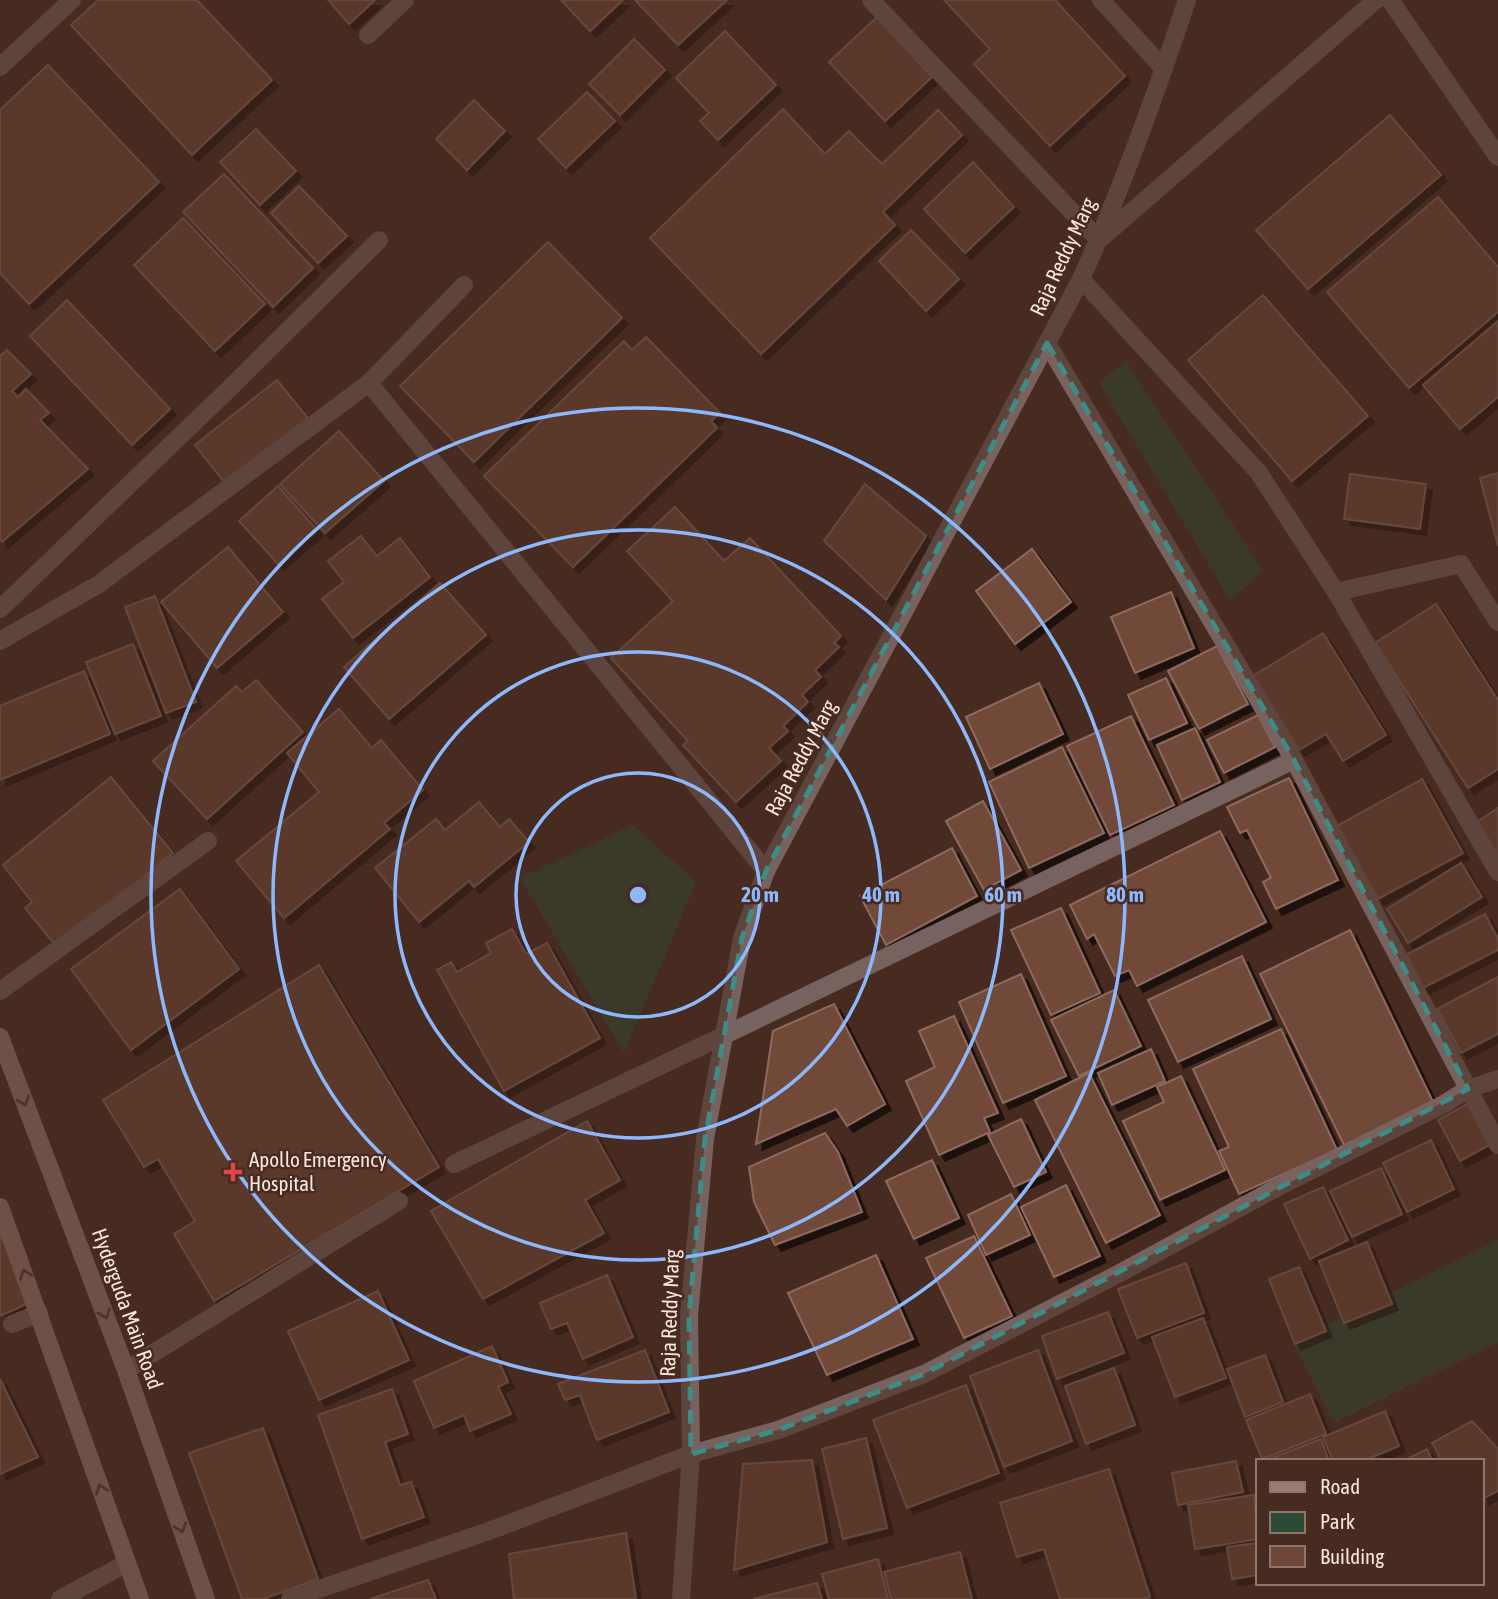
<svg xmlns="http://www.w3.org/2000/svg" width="1498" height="1599" font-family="'Asap Condensed',sans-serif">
  <defs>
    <filter id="shadow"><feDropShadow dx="6" dy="6" stdDeviation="0" flood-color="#0009"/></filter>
  </defs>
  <rect width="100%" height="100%" fill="#482b20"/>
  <g fill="#2c4b37">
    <path d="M1126,361L1263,571L1230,600L1099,383Z"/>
    <path d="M633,825L696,882L624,1053L520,878Z"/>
    <path d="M1498,1240V1342L1334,1423L1293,1341Z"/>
  </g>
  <g fill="#704839" stroke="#8c6a5e" stroke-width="2" filter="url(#shadow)">
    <path d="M98,0H197L272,80L192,155L71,25Z"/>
    <path d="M328,0H375L349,24Z"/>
    <path d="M561,0H623L590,31Z"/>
    <path d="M635,0H727L678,45Z"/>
    <path d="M944,0H1055L1125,76L1050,146L974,64L990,49Z"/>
    <path d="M877,17L932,77L885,121L829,62Z"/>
    <path d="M725,31L776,85L718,140L700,121L709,113L676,78Z"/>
    <path d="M634,39L665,70L620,115L589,84Z"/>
    <path d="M48,65L159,182L29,304L0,273V110Z"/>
    <path d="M587,92L615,121L566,168L538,139Z"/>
    <path d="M474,100L505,131L467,170L436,139Z"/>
    <path d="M783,109L825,154L849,131L882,164L938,110L962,135L883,212L895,225L761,354L650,238Z"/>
    <path d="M1390,115L1441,175L1308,289L1256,230Z"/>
    <path d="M256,129L296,171L260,205L220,162Z"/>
    <path d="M973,162L1014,207L965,253L924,209Z"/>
    <path d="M224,174L313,268L273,307L183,212Z"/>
    <path d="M299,186L347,236L318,263L271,213Z"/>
    <path d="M1438,197L1498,267V312L1409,388L1327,292Z"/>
    <path d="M183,218L265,304L215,351L134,265Z"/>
    <path d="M911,230L959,279L926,311L879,261Z"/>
    <path d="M548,242L622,318L474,462L400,386Z"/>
    <path d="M1263,295L1368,416L1292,481L1188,360Z"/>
    <path d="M67,300L170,409L132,445L30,336Z"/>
    <path d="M1498,321V397L1460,429L1423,385Z"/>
    <path d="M646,337L720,413L711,421L717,428L573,567L484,476L624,341L632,350Z"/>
    <path d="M7,350L31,374L12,391L18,397L26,389L49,413L40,420L88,469L2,542L0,538V356Z"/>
    <path d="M277,380L308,418L225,483L195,445Z"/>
    <path d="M339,431L384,481L325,533L280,484Z"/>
    <path d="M1498,473V546L1480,478Z"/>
    <path d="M1350,474L1426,484L1420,529L1344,519Z"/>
    <path d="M865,484L926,536L886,600L824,541Z"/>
    <path d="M278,486L317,530L278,564L239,521Z"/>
    <path d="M675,507L724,561L750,538L841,636L834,643L839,647L815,670L821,677L802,695L808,702L783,726L788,731L769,748L781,761L736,802L683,745L688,741L611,658L673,601L627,551Z"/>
    <path d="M361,536L377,556L400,538L430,577L353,638L322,599L344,582L328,561Z"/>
    <path d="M228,547L283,612L217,668L161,602Z"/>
    <path d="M1032,549L1071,602L1015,644L976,591Z"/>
    <path d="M440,583L486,635L389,719L344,667Z"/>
    <path d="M1171,592L1194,648L1135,673L1111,617Z"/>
    <path d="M155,596L196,702L166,713L125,607Z"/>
    <path d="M1436,604L1498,700V769L1468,788L1375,643Z"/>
    <path d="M1323,633L1386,735L1343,761L1326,734L1299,750L1253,676Z"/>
    <path d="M133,644L161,716L115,734L86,662Z"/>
    <path d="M1217,646L1248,704L1199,729L1168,671Z"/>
    <path d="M84,671L110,734L0,780V706Z"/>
    <path d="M1166,678L1187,723L1149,740L1128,695Z"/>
    <path d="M256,680L303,732L207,819L153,761L236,686L242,692Z"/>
    <path d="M1039,683L1063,734L990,769L966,717Z"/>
    <path d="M339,709L372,748L381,740L423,790L384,823L390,829L284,918L236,861L319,792L287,753Z"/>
    <path d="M1258,715L1275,747L1224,773L1207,740Z"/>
    <path d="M1131,716L1174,805L1110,835L1067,746Z"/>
    <path d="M1195,728L1220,782L1182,800L1157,745Z"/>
    <path d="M1062,747L1104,833L1029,868L989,782Z"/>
    <path d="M111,777L173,853L57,947L25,908L32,902L3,865Z"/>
    <path d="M1289,778L1338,880L1276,909L1263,882L1271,878L1247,830L1240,833L1227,807Z"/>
    <path d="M1422,779L1463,853L1378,899L1337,826Z"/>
    <path d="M983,801L1021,870L984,890L946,821Z"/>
    <path d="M479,802L500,827L509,819L529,842L474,887L469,881L419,922L375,868L436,819L445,830Z"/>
    <path d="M1498,808V855L1477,822Z"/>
    <path d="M1220,831L1266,922L1137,986L1129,970L1115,976L1094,934L1087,939L1070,905Z"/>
    <path d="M952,848L977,896L886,945L860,896Z"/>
    <path d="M1461,863L1482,897L1408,943L1387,909Z"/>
    <path d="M180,889L239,969L131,1050L71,969Z"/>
    <path d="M1061,908L1100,993L1051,1015L1011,930Z"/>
    <path d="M1485,914L1498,939V950L1421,989L1404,956Z"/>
    <path d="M512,929L526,954L547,943L600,1038L504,1091L437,970L451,962L457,972L491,953L486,943Z"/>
    <path d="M1350,930L1434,1104L1345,1147L1260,974Z"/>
    <path d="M1242,956L1271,1019L1178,1062L1148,1000Z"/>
    <path d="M319,965L439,1167L214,1301L174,1234L195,1221L158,1159L144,1167L103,1100Z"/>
    <path d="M1021,974L1066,1076L1003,1103L959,1002Z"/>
    <path d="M1498,977V1034L1461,1053L1437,1009Z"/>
    <path d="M1114,990L1141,1046L1079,1076L1051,1020Z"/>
    <path d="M834,1004L885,1104L847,1126L836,1109L756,1144L773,1031Z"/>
    <path d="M954,1016L998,1113L984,1118L990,1132L939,1155L906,1081L935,1067L919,1031Z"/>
    <path d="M1281,1029L1337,1150L1239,1194L1219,1151L1229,1147L1193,1069Z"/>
    <path d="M1151,1049L1165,1081L1112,1105L1098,1073Z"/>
    <path d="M1089,1073L1160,1215L1106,1243L1035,1100Z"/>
    <path d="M1181,1076L1225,1170L1160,1200L1123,1121L1164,1102L1157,1087Z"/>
    <path d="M1467,1104L1491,1144L1460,1161L1438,1120Z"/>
    <path d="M1021,1119L1046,1172L1014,1187L988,1135Z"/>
    <path d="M587,1121L620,1180L585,1200L604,1233L483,1299L431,1211Z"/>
    <path d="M825,1133L838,1152L862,1212L775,1245L754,1202L749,1167Z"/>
    <path d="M1431,1140L1454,1189L1407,1212L1383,1163Z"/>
    <path d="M932,1160L959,1218L914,1239L886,1181Z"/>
    <path d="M1381,1168L1402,1214L1352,1237L1330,1191Z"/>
    <path d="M1066,1185L1100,1256L1054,1277L1021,1207Z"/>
    <path d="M1323,1187L1348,1240L1310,1259L1284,1204Z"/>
    <path d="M1011,1194L1030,1235L986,1255L968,1215Z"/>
    <path d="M0,1234L31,1302L0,1316Z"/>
    <path d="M974,1236L1012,1316L964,1338L926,1258Z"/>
    <path d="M1367,1242L1392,1304L1344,1323L1319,1261Z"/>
    <path d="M876,1255L913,1339L827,1375L788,1293Z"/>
    <path d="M1186,1263L1204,1313L1137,1338L1118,1289Z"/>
    <path d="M1299,1267L1326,1331L1295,1344L1269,1279Z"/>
    <path d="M607,1275L633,1337L583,1359L567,1323L551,1329L540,1303Z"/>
    <path d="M378,1291L409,1360L319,1400L288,1331Z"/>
    <path d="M1108,1312L1124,1353L1057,1379L1042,1336Z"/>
    <path d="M1203,1318L1226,1378L1175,1397L1152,1337Z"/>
    <path d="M492,1346L508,1382L498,1387L511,1414L470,1431L464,1415L434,1428L414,1381Z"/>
    <path d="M645,1350L669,1412L597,1440L580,1395L565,1400L558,1384Z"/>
    <path d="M1038,1350L1072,1441L1004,1467L970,1376Z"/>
    <path d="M1265,1355L1283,1402L1245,1417L1227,1369Z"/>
    <path d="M1114,1368L1135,1425L1086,1444L1065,1386Z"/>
    <path d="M0,1379L38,1457L0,1474Z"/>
    <path d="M966,1385L999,1473L907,1508L873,1420Z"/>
    <path d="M392,1389L408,1434L385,1442L400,1485L411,1482L424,1517L362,1539L318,1415Z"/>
    <path d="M1310,1394L1326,1434L1262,1459L1246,1420Z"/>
    <path d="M1385,1411L1399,1446L1363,1461H1333L1323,1437Z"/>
    <path d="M1472,1421L1498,1449V1491L1482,1499V1461H1442L1432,1443Z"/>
    <path d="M263,1428L318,1579L263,1599H242L189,1453Z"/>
    <path d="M866,1438L887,1528L843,1539L822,1449Z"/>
    <path d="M1321,1439L1329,1461H1267V1460Z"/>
    <path d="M1427,1449L1432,1461H1403Z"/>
    <path d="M812,1460L827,1542L734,1570L743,1464Z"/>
    <path d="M1236,1461L1243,1492L1178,1505L1172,1473Z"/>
    <path d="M1109,1469L1150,1597L1142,1599H1060L1044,1549L1017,1557L1000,1503Z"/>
    <path d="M1254,1495L1258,1539L1195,1549L1188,1505Z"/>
    <path d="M626,1533L636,1599H514L509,1554Z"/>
    <path d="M1258,1543V1575L1232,1579L1227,1547Z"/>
    <path d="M960,1552L972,1599H891L884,1572Z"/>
    <path d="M878,1559L888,1599H829L822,1574Z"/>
    <path d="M428,1580L436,1599H370Z"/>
    <path d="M817,1583L822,1599H753Z"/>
  </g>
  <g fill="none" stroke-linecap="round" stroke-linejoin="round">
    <g stroke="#77625f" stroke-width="18">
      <path d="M1101,0L1164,69"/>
      <path d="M1390,0L1498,157"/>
      <path d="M454,1164L725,1035"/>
      <path d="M126,1370L399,1201"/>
    </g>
    <g stroke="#77625f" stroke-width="18">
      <path d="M871,0L1099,240L1376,0"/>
      <path d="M368,35L405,0"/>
      <path d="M0,67L72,0"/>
      <path d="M1081,279L1259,473L1336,592L1498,872"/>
      <path d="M1047,343L1294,760"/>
      <path d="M369,383L766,871"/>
      <path d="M1336,592L1461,564L1498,622"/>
      <path d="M0,609L230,388L379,240"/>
      <path d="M0,641L99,584L369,383L464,285"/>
      <path d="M0,991L208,841"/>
      <path d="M725,1035L1294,760L1498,1145"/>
      <path d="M12,1324L39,1313"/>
      <path d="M60,1599L127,1563"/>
    </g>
    <g stroke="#77625f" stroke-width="18">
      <path d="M290,1599L492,1530L691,1454L778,1430L924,1374L1118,1274L1280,1186L1444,1104L1468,1089L1498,1079"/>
      <path d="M681,1599L691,1454L689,1316L705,1139L742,938L766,871L1081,279C1122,189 1156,94 1187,0"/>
    </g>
    <g stroke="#9c7c77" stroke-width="18">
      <path d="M0,1037L126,1370L206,1599"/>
      <path d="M0,1207L140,1599"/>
    </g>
  </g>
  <defs><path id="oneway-chevron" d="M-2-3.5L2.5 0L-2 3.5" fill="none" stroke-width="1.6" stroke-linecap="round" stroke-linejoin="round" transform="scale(1.75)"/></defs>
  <g stroke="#593b31">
    <use href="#oneway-chevron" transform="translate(24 1101) rotate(69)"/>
    <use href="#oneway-chevron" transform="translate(25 1274) rotate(-110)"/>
    <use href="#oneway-chevron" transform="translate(105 1314) rotate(69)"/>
    <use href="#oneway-chevron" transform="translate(101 1489) rotate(-109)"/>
    <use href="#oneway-chevron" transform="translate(181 1528) rotate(71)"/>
  </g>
  <path d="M0 0H1498V1599H0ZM1047,343L1294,760L1468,1089L924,1374L778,1430L691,1454L689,1316L705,1139L742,938L766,871Z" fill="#482b20" fill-opacity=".55" fill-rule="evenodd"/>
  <path fill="none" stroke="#3e8c84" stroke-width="5" stroke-dasharray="14 9" stroke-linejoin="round" d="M1047,343L1294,760L1468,1089L924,1374L778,1430L691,1454L689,1316L705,1139L742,938L766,871Z"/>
  <g fill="none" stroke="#8db9fc" stroke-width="3.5">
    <circle cx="638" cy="895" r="122"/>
    <circle cx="638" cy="895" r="243"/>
    <circle cx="638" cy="895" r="365"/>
    <circle cx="638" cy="895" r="487"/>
  </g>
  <path fill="#e0444e" stroke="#482b20" stroke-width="2.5" d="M229.5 1161.5h7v7h7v7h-7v7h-7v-7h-7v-7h7z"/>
  <g text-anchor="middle" stroke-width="5" stroke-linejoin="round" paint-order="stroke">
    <g font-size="21" fill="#f9e5de" stroke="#482b20">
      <text transform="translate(1063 257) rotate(-65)" y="7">Raja Reddy Marg</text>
      <text transform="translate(801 758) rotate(-62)" y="7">Raja Reddy Marg</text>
      <text transform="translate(127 1309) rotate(70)" y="7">Hyderguda Main Road</text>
      <text transform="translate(670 1313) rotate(-88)" y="7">Raja Reddy Marg</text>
    </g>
    <g font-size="21" fill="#f9e5de" stroke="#482b20" text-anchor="start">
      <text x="249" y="1167">Apollo Emergency<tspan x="249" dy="24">Hospital</tspan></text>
    </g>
  </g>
  <circle cx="638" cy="895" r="10" fill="#8db9fc" stroke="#482b20" stroke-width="3.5"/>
  <g font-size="21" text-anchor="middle" font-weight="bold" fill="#8db9fc" stroke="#482b20" stroke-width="5" stroke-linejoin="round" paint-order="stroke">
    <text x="760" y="902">20 m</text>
    <text x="881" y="902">40 m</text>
    <text x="1003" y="902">60 m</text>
    <text x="1125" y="902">80 m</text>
  </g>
  <rect x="1256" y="1459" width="228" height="126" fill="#482b20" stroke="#8f756c" stroke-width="2"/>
  <rect x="1270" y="1482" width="35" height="10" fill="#9c7c77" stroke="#8f756c" stroke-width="2"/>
  <text x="1320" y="1494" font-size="21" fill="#f9e5de">Road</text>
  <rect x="1270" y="1512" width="35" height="21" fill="#2c4b37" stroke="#8f756c" stroke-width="2"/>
  <text x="1320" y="1529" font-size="21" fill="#f9e5de">Park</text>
  <rect x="1270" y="1546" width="35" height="21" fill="#704839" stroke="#8f756c" stroke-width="2"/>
  <text x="1320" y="1564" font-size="21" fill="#f9e5de">Building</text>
</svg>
